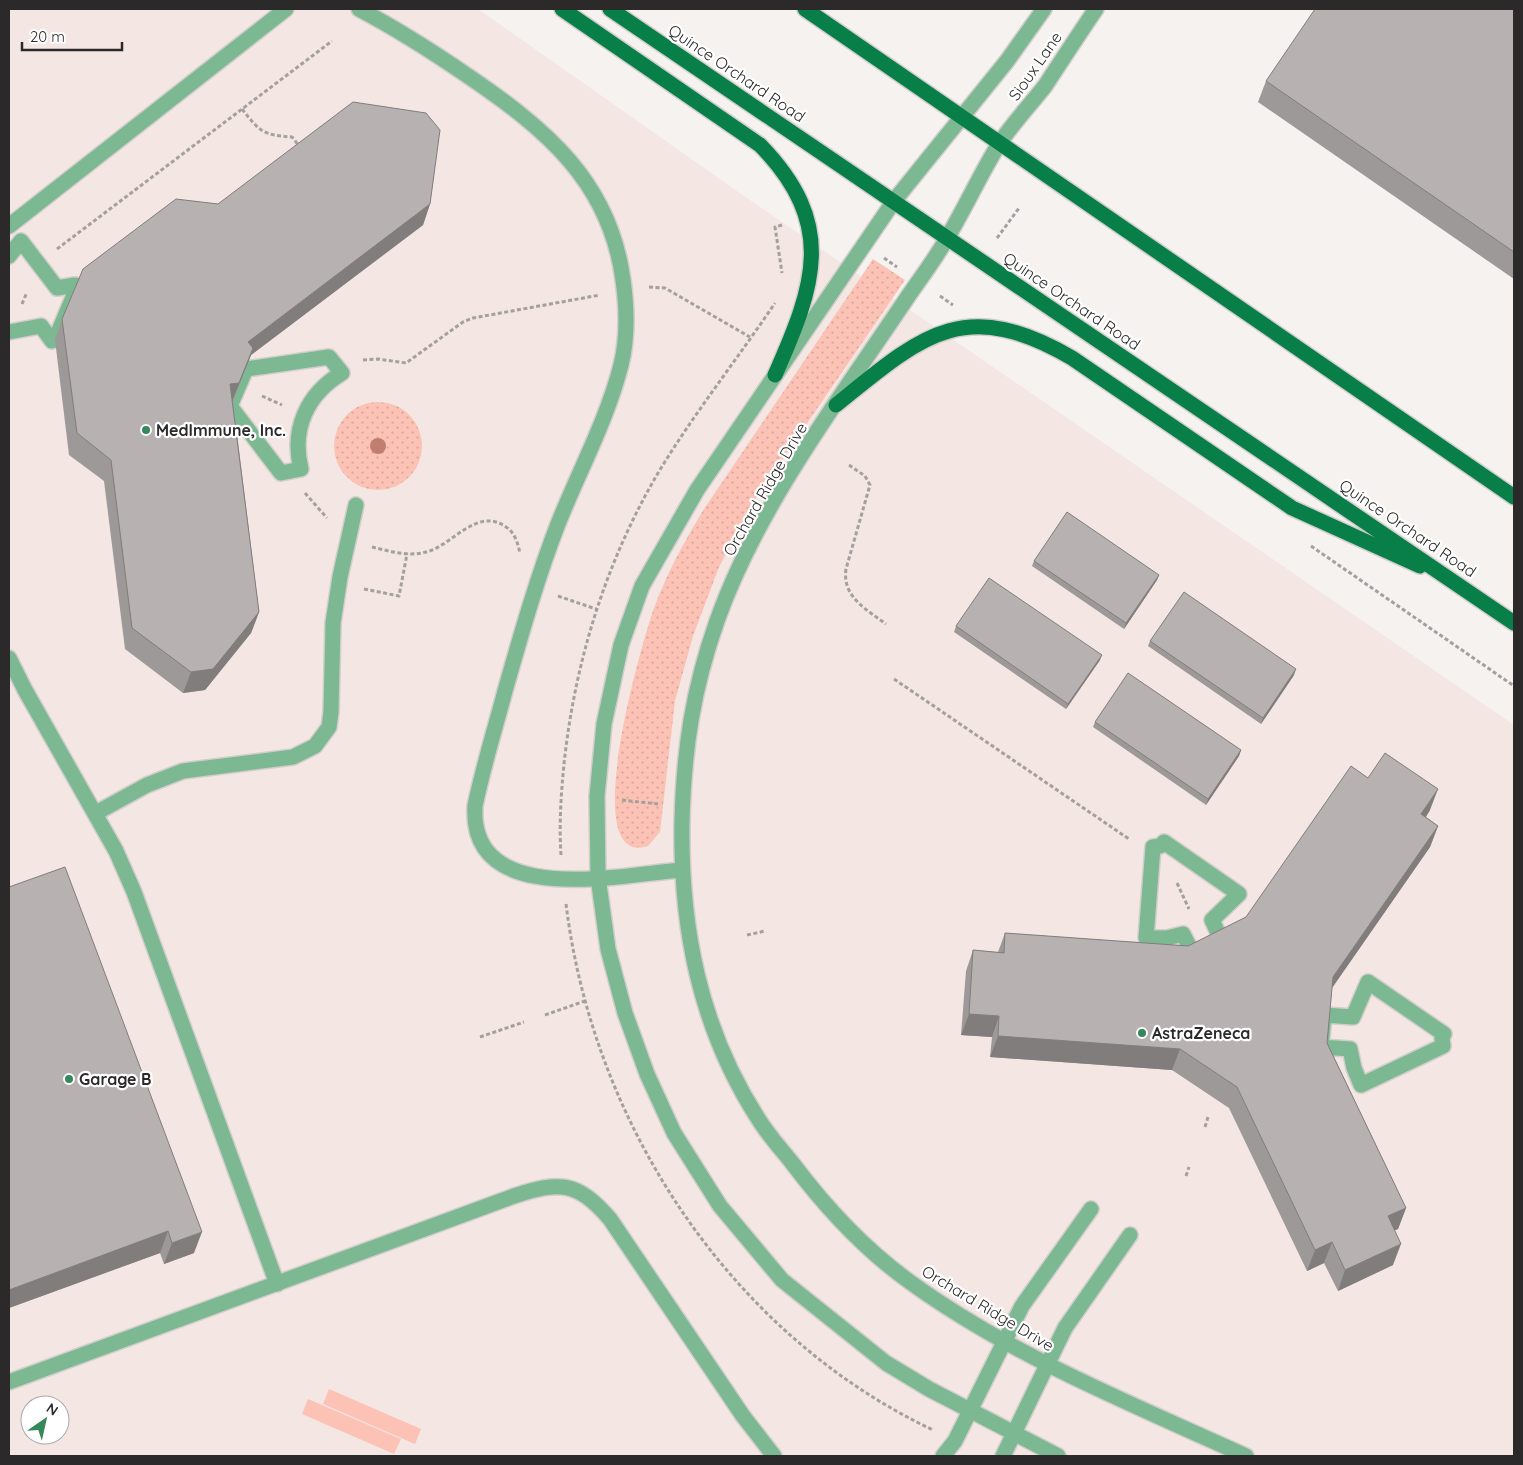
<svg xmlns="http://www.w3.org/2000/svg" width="1523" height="1465" font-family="Quicksand,sans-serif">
  <defs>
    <pattern id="grass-dots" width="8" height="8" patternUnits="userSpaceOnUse" patternTransform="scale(1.25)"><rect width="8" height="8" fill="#fbc2b5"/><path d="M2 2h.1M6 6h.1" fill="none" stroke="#d7a79c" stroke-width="1.8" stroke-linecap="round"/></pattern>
  </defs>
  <rect width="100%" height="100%" fill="#f6f2f0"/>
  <path fill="#f4e6e3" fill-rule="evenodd" d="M9,9H478L744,196L1514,725V1456H9ZM30,1405H60V1435H30Z"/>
  <g fill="url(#grass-dots)">
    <path d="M873,259L905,280L756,498L719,567L693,636L675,701L660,832L648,846C575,869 644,636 654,608C667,573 685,540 704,509Z"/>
    <circle cx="378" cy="446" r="44"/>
  </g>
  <g fill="#fbc2b5">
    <path d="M329,1389L421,1429L415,1444L323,1404Z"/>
    <path d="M308,1399L401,1439L394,1454L302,1414Z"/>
  </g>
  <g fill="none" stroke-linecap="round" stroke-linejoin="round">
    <defs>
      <g id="minor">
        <path d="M359,9C397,29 433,52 468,76C546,129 610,182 623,280C627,308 628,337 621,365C607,420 579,471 558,524C537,578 521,635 505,691C495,729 483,767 475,806C469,909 620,875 681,870"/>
        <path d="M1044,9L1007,61L894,201L697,490L642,586L621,645L604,724L597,796L598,877L608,949L625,1013L647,1074L674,1133L720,1206L782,1280L886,1363L929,1389L1058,1456"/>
        <path d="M1096,9C1079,34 1062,60 1045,86C1030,105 1013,123 999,144C981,173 967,204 950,233C938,255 923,275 909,295C841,397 758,505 717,621C693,689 684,748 682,820C680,928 700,1029 759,1120C769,1136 782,1150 793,1164C827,1209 864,1249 910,1282C1012,1356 1132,1404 1246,1456"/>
        <path d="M9,226L286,9"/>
        <path d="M9,256L21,241L57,288L75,285L77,288L55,340L52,341L41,326L9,332"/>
        <path d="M329,357L342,373C307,394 291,429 301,469L281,473L230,406L246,369Z"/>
        <path d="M9,658L25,690L116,851L134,892L277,1284"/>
        <path d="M96,813L147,785L183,771L293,757L315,746L329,727L331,712L333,623L340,577L356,505"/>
        <path d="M1164,842L1239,894L1212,920L1224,946L1196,960L1183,934L1167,938H1146L1153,847L1160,846Z"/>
        <path d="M1368,982L1444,1034L1442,1038L1443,1046L1361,1085L1354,1068L1350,1049L1321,1047L1324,1015L1353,1017Z"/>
        <path d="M9,1382L514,1196C560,1181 577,1181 610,1219L743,1416L774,1456"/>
        <path d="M943,1456L955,1441L1022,1306L1091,1209"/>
        <path d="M1003,1456L1065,1328L1130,1235"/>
      </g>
      <g id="major">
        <path d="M562,9L760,145C837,224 815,285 775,375"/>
        <path d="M610,9L1514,623"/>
        <path d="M805,9L1514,497"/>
        <path d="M836,405C921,336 964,295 1072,358L1292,508L1420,566"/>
      </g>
    </defs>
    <use href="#minor" stroke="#d1cecc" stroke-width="18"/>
    <use href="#major" stroke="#d1cecc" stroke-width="18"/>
    <g stroke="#a3a09f" stroke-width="3" stroke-dasharray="4 2.5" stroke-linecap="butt">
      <path d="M242,109C260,132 263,135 292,137L300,147"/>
      <path d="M782,225L775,227L782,273"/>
      <path d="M997,238L1019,208"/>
      <path d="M57,249L332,41"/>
      <path d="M884,258L897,267"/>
      <path d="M649,287L665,288L750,337"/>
      <path d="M940,296L953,305"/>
      <path d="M22,304L27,292"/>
      <path d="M363,360L378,359L406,363L463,322L473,318L600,295"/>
      <path d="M262,396L282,405"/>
      <path d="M849,465L865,476L870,485L846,569C842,597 866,609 886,624"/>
      <path d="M305,493L327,518"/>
      <path d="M1311,546L1514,686"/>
      <path d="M372,547C389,551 408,557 426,552C452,546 477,506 506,527C515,533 518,543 520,554"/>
      <path d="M364,589L399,596L407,554"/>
      <path d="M558,596L596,609"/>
      <path d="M894,679L1129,839"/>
      <path d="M622,800L658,804"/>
      <path d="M561,855C559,825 561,794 564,764C575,660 607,558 661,468C696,411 738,358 775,303"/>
      <path d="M1177,883L1189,909"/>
      <path d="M566,904C593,1124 730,1334 933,1430"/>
      <path d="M747,935L765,931"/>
      <path d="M545,1015L585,1001"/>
      <path d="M480,1037L524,1022"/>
      <path d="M1205,1127L1208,1117"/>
      <path d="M1186,1176L1189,1167"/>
    </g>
    <use href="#minor" stroke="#7cb892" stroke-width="15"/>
    <use href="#major" stroke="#087e49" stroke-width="15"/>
  </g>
  <circle fill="#c07e6f" cx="378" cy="446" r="8"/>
  <g fill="#9d9998">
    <path d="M1514,9V279L1258,102L1266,81Z"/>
    <path d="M218,204H430L423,225L251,355L233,401L259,612L251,633L205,690L183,693L125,649L104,481L69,455L55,340L62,319Z"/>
    <path d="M1034,561L1159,575L1157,580L1124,629L1032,566Z"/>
    <path d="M956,626L1100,660L1066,709L954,632Z"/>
    <path d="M1150,641L1294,675L1261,724L1148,646Z"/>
    <path d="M1095,722L1241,750L1239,756L1206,805L1093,727Z"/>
    <path d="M1368,778L1430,810L1426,817L1438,826L1430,847L1332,988L1327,1043L1406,1208L1398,1229L1394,1230L1393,1265L1338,1291L1324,1263L1307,1271L1229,1108L1172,1070L990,1057L992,1037L961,1035L966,971L973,950L998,952L1005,933L1188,946L1246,917Z"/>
    <path d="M9,887L194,1253L164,1264L160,1253L9,1308Z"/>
  </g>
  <g fill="#807d7c">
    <path d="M430,204L423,225L251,355L231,404L230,384L248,342Z"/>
    <path d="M1159,575L1157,580L1124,629L1126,623Z"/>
    <path d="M259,612L251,633L205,690L183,693L191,672Z"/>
    <path d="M1102,655L1100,660L1066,709L1068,704Z"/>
    <path d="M1296,669L1294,675L1261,724L1263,718Z"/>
    <path d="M1241,750L1239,756L1206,805L1208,799Z"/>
    <path d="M1438,789L1430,810L1414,835L1421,814Z"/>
    <path d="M1438,826L1430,847L1325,998L1333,977Z"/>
    <path d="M969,1014L999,1016L992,1037L961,1035Z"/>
    <path d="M998,1036L1180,1049L1172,1070L990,1057Z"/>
    <path d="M1406,1208L1398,1229L1380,1237L1388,1216Z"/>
    <path d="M168,1231L160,1253L9,1308V1290Z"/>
    <path d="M202,1232L194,1253L164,1264L172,1243Z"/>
    <path d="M1332,1242L1324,1263L1307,1271L1315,1250Z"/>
    <path d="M1401,1244L1393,1265L1338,1291L1345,1270Z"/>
  </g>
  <g fill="#b7b2b1" stroke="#807d7c">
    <path d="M1315,9H1514V252L1266,81Z"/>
    <path d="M353,102L426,113L440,130L430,204L248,342L253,348L239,383L230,384L259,612L213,669L191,672L132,628L111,460L77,433L62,319L83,269L176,199L218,204Z"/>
    <path d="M1067,512L1159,575L1126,623L1034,561Z"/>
    <path d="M989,578L1102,655L1068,704L956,626Z"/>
    <path d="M1184,592L1296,669L1263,718L1150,641Z"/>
    <path d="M1128,673L1241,750L1208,799L1095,722Z"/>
    <path d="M1385,753L1438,789L1421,814L1438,826L1333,977L1327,1043L1406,1208L1388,1216L1401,1244L1345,1270L1332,1242L1315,1250L1237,1087L1180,1049L998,1036L999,1016L969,1014L973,950L1004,953L1005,933L1188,946L1246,917L1351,766L1368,778Z"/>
    <path d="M65,867L202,1232L172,1243L168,1231L9,1290V887Z"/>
  </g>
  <g fill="#358859" stroke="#fff" stroke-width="2">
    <circle cx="146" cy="430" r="5"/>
    <circle cx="1142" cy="1033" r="5"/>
    <circle cx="69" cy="1079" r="5"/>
  </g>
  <g text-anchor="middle" stroke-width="4.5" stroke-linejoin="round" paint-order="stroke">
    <g font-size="16" fill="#2b2929" stroke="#fff">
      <text transform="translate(1035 66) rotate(-55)" y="6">Sioux Lane</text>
      <text transform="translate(737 73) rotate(34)" y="6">Quince Orchard Road</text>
      <text transform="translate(1072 301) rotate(34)" y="6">Quince Orchard Road</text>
      <text transform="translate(765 489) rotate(-60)" y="6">Orchard Ridge Drive</text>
      <text transform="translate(1408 528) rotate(34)" y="6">Quince Orchard Road</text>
      <text transform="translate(988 1308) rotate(31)" y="6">Orchard Ridge Drive</text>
    </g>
    <g font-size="16" font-weight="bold" fill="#2b2929" stroke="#fff" text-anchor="start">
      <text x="156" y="436">MedImmune, Inc.</text>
      <text x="1152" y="1039">AstraZeneca</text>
      <text x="79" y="1085">Garage B</text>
    </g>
  </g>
  <rect width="1523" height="1465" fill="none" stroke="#2b2929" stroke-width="20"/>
  <g transform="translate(45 1420) rotate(34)"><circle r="24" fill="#ffffff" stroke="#aaa9a9"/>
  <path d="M0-4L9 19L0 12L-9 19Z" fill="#358859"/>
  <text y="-8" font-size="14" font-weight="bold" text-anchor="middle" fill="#2b2929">N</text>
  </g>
  <path d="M22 42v8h100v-8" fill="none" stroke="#2b2929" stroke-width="2.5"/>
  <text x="30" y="42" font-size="15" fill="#2b2929" stroke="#ffffff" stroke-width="4" paint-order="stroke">20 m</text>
</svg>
